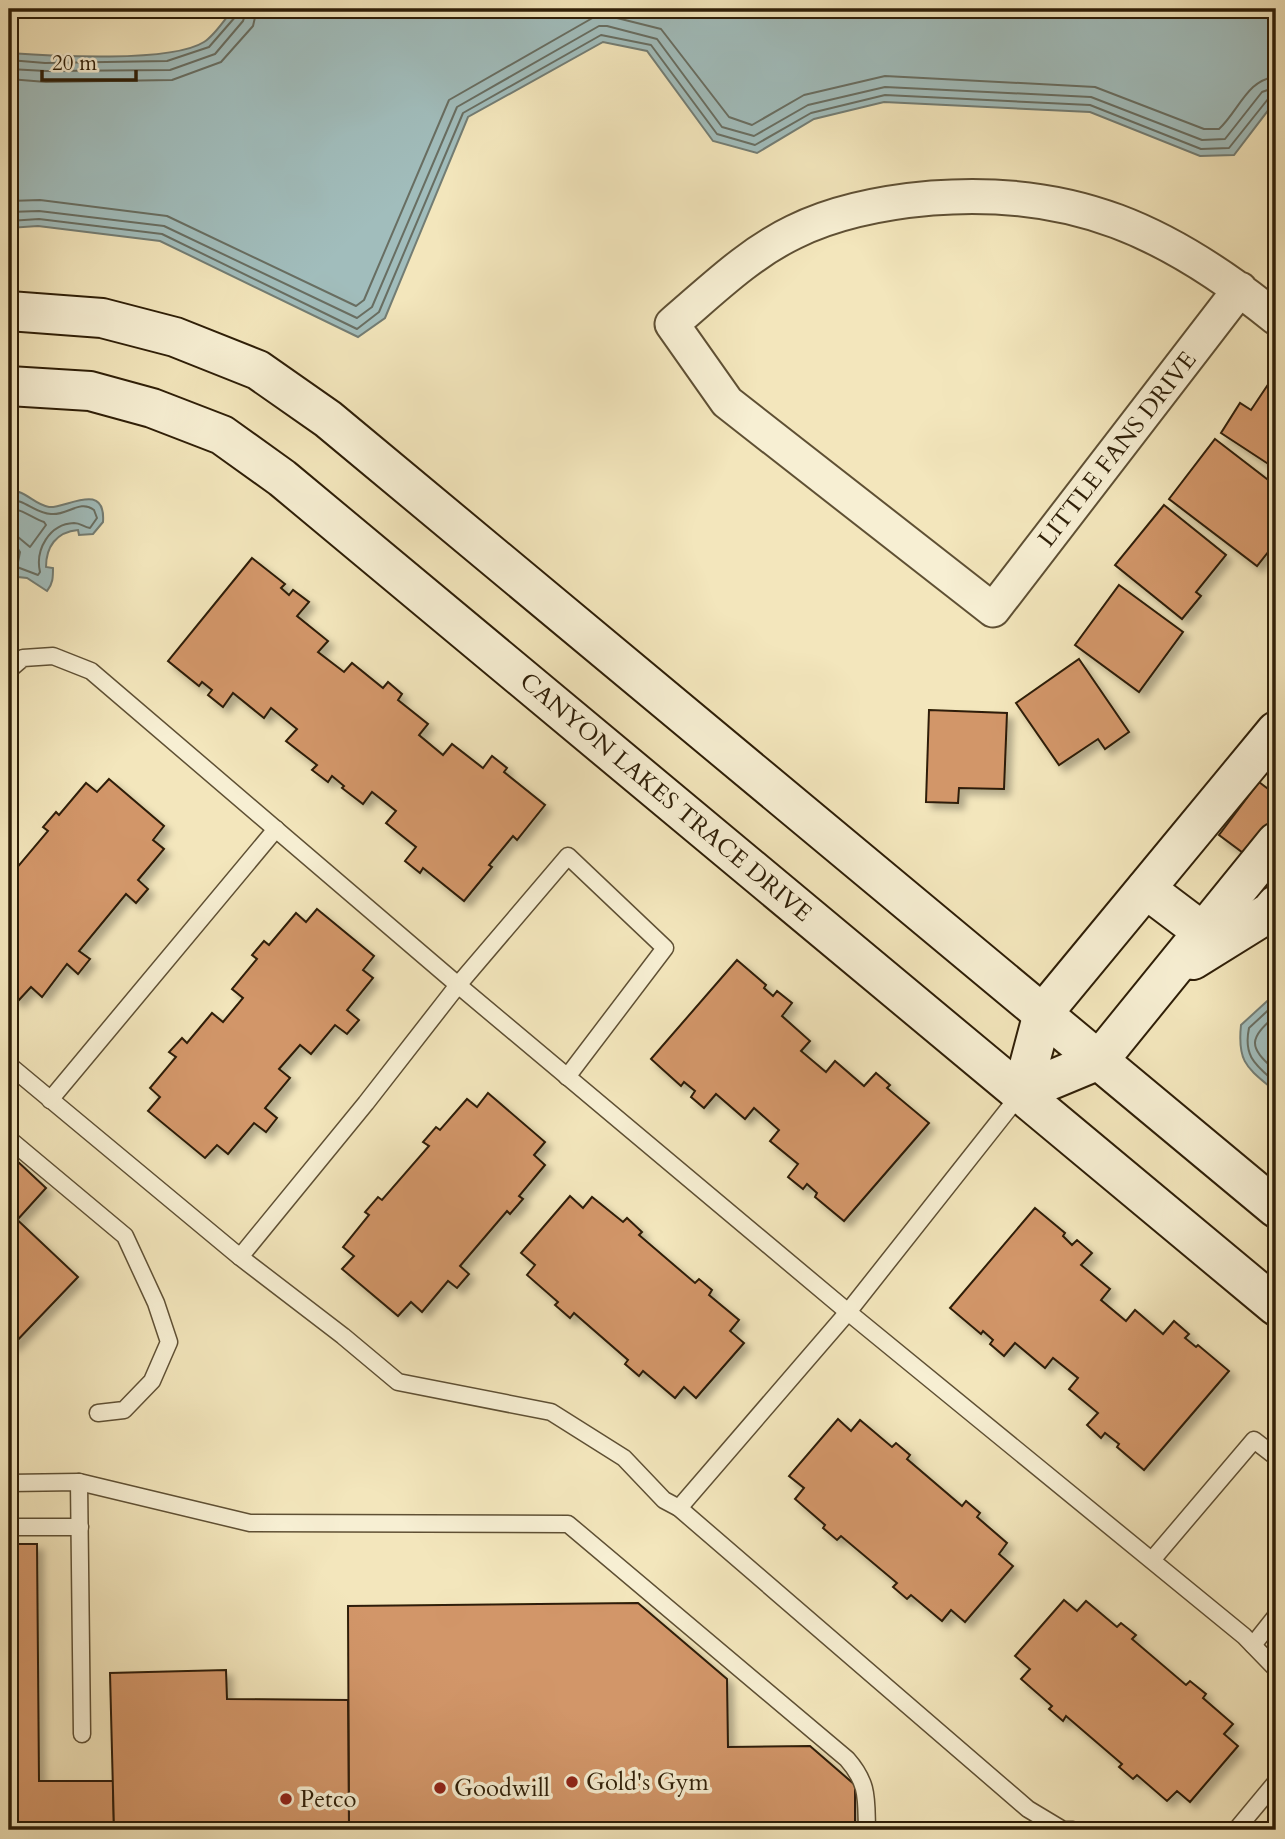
<svg xmlns="http://www.w3.org/2000/svg" width="1285" height="1839" font-family="Cardo,serif">
  <defs>
    <filter id="shadow"><feDropShadow dx="6" dy="6" stdDeviation="3.5" flood-color="#0004"/></filter>
  </defs>
  <rect width="100%" height="100%" fill="#f3e6bc"/>
  <filter id="stains"><feTurbulence type="fractalNoise" baseFrequency=".00286" numOctaves="4"/><feColorMatrix values="0 0 0 0 .2 0 0 0 0 .09 0 0 0 0 .02 0 0 0 .5 -.17"/></filter>
  <radialGradient id="worn" r=".72"><stop offset=".6" stop-color="#630" stop-opacity="0"/><stop offset="1" stop-color="#630" stop-opacity=".3"/></radialGradient>
  <g fill="#a1bdbc" stroke="#737d74" stroke-width="2">
    <path d="M233,9H1276V100L1234,155L1200,156L1090,112L884,102L814,119L757,153L713,141L647,51L603,42L468,117L385,318L358,337L160,241L38,226L9,228V53C51,56 171,63 204,42C215,35 225,19 233,9Z"/>
    <path d="M19,492C30,496 37,505 49,507C65,509 106,480 103,522L93,534L79,535L78,530C56,532 46,547 46,567L53,568C53,577 53,584 47,591L27,578L9,576V561L14,555L9,545V494Z"/>
    <path d="M1276,993V1092C1248,1068 1237,1064 1241,1025Z"/>
  </g>
  <g fill="none" stroke-linecap="round" stroke-linejoin="round">
    <g stroke="#686e62" stroke-width="2">
      <path d="M9,60L45,63L167,61L209,47L236,16L238,9"/>
      <path d="M9,69L46,71L170,70L215,54L243,21L247,9"/>
      <path d="M9,79L46,82L172,80L221,62L253,26L257,9"/>
      <path d="M9,201L40,200L167,216L356,306L364,300L449,100L596,16H609L661,29L729,117L752,125L804,95L885,76L1095,87L1204,129H1219C1238,112 1248,78 1276,77"/>
      <path d="M9,212L39,211L164,226L357,318L372,307L457,107L599,26H607L657,39L722,127L754,136L808,105L885,87L1091,97L1202,140L1225,139L1262,92L1276,87"/>
      <path d="M9,221L39,219L162,234L357,329L379,312L463,113L601,35L651,45L717,134L755,145L811,113L885,95L1090,105L1201,149L1229,148L1268,99L1276,96"/>
      <path d="M9,500C25,499 34,513 51,514C67,516 80,499 94,510L97,518L90,528C83,527 81,523 74,523C49,524 35,550 40,572L38,575L17,567L20,552L16,546L9,544"/>
      <path d="M9,509C21,508 32,518 44,522L46,525L30,547L18,537L9,536"/>
      <path d="M1276,1003L1249,1028C1243,1057 1256,1065 1276,1083"/>
      <path d="M1276,1015C1249,1039 1247,1046 1276,1071"/>
    </g>
  </g>
  <g fill="#d29669" stroke="#2e1e07" stroke-width="2" filter="url(#shadow)">
    <path d="M1271,380L1276,383V469L1221,433L1240,403L1251,410Z"/>
    <path d="M1215,439L1276,486V542L1257,566L1169,499Z"/>
    <path d="M1164,505L1226,555L1196,592L1201,596L1182,619L1115,565Z"/>
    <path d="M252,558L285,584L281,588L289,595L293,590L309,602L297,616L328,641L318,652L344,672L352,663L383,688L388,682L402,694L398,700L428,724L419,735L443,755L452,744L483,768L492,756L507,768L504,772L545,805L517,840L513,836L489,865L492,867L464,901L423,868L420,873L405,861L416,847L386,823L396,811L372,792L363,804L342,788L344,786L332,776L328,782L312,770L317,765L286,741L297,729L271,708L264,718L233,693L223,707L208,695L212,690L202,682L199,686L168,661Z"/>
    <path d="M1119,585L1183,632L1139,692L1075,645Z"/>
    <path d="M1079,659L1129,732L1105,749L1098,739L1059,765L1016,703Z"/>
    <path d="M929,710L1007,713L1004,789L959,788L958,803L926,802Z"/>
    <path d="M109,779L164,826L153,840L164,849L138,880L148,889L136,903L126,894L79,951L90,959L78,974L67,964L42,997L31,987L18,1001L9,993V877L48,831L43,827L56,812L59,815L86,783L97,792Z"/>
    <path d="M1259,782L1276,795V824L1250,858L1219,835Z"/>
    <path d="M317,909L374,956L363,970L373,978L347,1010L359,1020L347,1034L335,1025L311,1054L300,1045L279,1069L290,1078L265,1108L277,1118L266,1132L254,1123L228,1154L217,1145L205,1158L148,1111L160,1097L150,1088L176,1057L169,1052L182,1038L187,1043L212,1013L223,1022L243,998L232,989L257,959L252,955L264,941L269,945L296,913L306,922Z"/>
    <path d="M737,960L766,985L764,988L773,996L777,991L792,1003L782,1016L810,1041L801,1051L826,1072L835,1061L864,1086L876,1073L890,1085L887,1088L929,1123L844,1221L815,1197L817,1193L807,1184L803,1189L788,1177L798,1164L770,1141L779,1130L754,1108L745,1119L716,1094L704,1108L691,1097L695,1091L684,1082L681,1086L651,1059Z"/>
    <path d="M488,1093L545,1142L534,1155L545,1165L519,1196L523,1199L510,1214L507,1211L460,1266L469,1274L457,1288L448,1281L422,1312L411,1302L398,1316L342,1269L354,1256L343,1247L369,1215L365,1212L378,1197L382,1200L429,1146L423,1142L436,1127L440,1130L467,1099L477,1107Z"/>
    <path d="M15,1159L46,1188L17,1220L9,1212V1166Z"/>
    <path d="M570,1196L583,1208L592,1197L623,1222L627,1218L642,1232L639,1235L695,1283L699,1279L712,1290L709,1295L739,1320L730,1331L744,1343L696,1398L684,1387L675,1398L643,1371L639,1376L625,1364L628,1360L574,1313L570,1318L555,1305L558,1302L527,1275L535,1265L521,1253Z"/>
    <path d="M1035,1208L1065,1233L1063,1236L1072,1245L1077,1240L1092,1253L1081,1265L1110,1289L1101,1300L1126,1321L1135,1310L1163,1334L1174,1321L1189,1334L1185,1338L1196,1347L1198,1345L1229,1371L1144,1470L1117,1447L1119,1444L1105,1433L1101,1438L1087,1425L1098,1413L1069,1389L1078,1378L1053,1358L1045,1368L1015,1343L1004,1356L990,1344L993,1340L983,1331L981,1334L950,1308Z"/>
    <path d="M9,1212L78,1277L12,1346L9,1343Z"/>
    <path d="M838,1419L851,1431L860,1420L892,1447L896,1443L910,1455L907,1459L962,1506L966,1501L980,1513L977,1517L1007,1543L999,1554L1013,1566L965,1622L951,1610L942,1621L911,1595L907,1599L893,1587L897,1583L841,1536L837,1540L823,1528L825,1525L795,1499L804,1488L789,1476Z"/>
    <path d="M9,1544H37L39,1781H113L114,1830H9Z"/>
    <path d="M1064,1600L1077,1611L1086,1601L1117,1627L1121,1623L1136,1635L1132,1639L1186,1685L1190,1681L1206,1694L1203,1698L1233,1724L1224,1734L1238,1746L1190,1802L1177,1791L1167,1801L1137,1775L1133,1779L1119,1767L1122,1764L1066,1716L1063,1721L1049,1709L1052,1706L1021,1679L1030,1669L1015,1656Z"/>
    <path d="M638,1603L727,1679L728,1747L810,1746L855,1785V1830H349L348,1606Z"/>
    <path d="M226,1670L227,1699L348,1700L349,1830H114L110,1673Z"/>
  </g>
  <g fill="none" stroke-linecap="round" stroke-linejoin="round">
    <defs>
      <g id="lane">
        <path d="M9,670L23,658L53,656L91,671L458,985L848,1312L1244,1636L1276,1669"/>
        <path d="M9,1065L240,1257L343,1336L398,1382L551,1412L624,1458L664,1500L679,1508L1028,1809L1063,1830H1073"/>
        <path d="M50,1100L276,829"/>
        <path d="M9,1139L125,1236L156,1303L169,1342L152,1381L124,1410L98,1413"/>
        <path d="M240,1257L366,1103L458,985L568,856L665,948L567,1077"/>
        <path d="M79,1482L82,1734"/>
        <path d="M9,1483L79,1482L250,1523L568,1524L847,1759C869,1784 866,1799 867,1830"/>
        <path d="M679,1508L848,1312L1022,1092"/>
        <path d="M9,1527H80"/>
        <path d="M1152,1560L1254,1440L1276,1457"/>
        <path d="M1253,1645L1276,1616"/>
        <path d="M1236,1830L1276,1782"/>
      </g>
      <path id="street" d="M1240,289L993,610L727,402L672,324C711,291 748,254 794,232C836,211 886,202 932,198C1073,187 1169,231 1276,318"/>
      <g id="secondary">
        <path d="M9,311L102,318L175,337L258,370L328,419L1276,1208"/>
        <path d="M9,386L90,391L152,408L222,435L282,478L1276,1306"/>
        <path d="M1146,889L1203,932"/>
        <path d="M1193,960L1270,912L1276,905"/>
        <path d="M1022,1092L1043,1013L1276,731"/>
        <path d="M1022,1092L1099,1060L1276,842"/>
      </g>
    </defs>
    <use href="#lane" stroke="#5f5034" stroke-width="19"/>
    <use href="#street" stroke="#5f5034" stroke-width="37"/>
    <use href="#secondary" stroke="#2e1e07" stroke-width="42"/>
    <use href="#lane" stroke="#f7efd3" stroke-width="16"/>
    <use href="#street" stroke="#f7efd3" stroke-width="33"/>
    <use href="#secondary" stroke="#f7efd3" stroke-width="38"/>
  </g>
  <g fill="#8f2418" stroke="#f7efd3" stroke-width="2.5">
    <circle cx="572" cy="1782" r="7"/>
    <circle cx="440" cy="1788" r="7"/>
    <circle cx="286" cy="1799" r="7"/>
  </g>
  <g text-anchor="middle" stroke-width="7" stroke-linejoin="round" paint-order="stroke">
    <g font-size="24" fill="#2e1e07" stroke="#f7efd3">
      <text transform="translate(1117 449) rotate(-52)" y="8">LITTLE FANS DRIVE</text>
      <text transform="translate(666 797) rotate(40)" y="8">CANYON LAKES TRACE DRIVE</text>
    </g>
    <g font-size="24" fill="#2e1e07" stroke="#f7efd3" text-anchor="start">
      <text x="586" y="1790">Gold's Gym</text>
      <text x="454" y="1796">Goodwill</text>
      <text x="300" y="1807">Petco</text>
    </g>
  </g>
  <rect width="1285" height="1839" fill="none" stroke="#f3e6bc" stroke-width="35"/>
  <rect x="10" y="10" width="1264" height="1818" fill="none" stroke="#2e1e07" stroke-width="3.5"/>
  <rect x="18" y="18" width="1250" height="1804" fill="none" stroke="#2e1e07" stroke-width="2"/>
  <path d="M42 70v10h94v-10" fill="none" stroke="#2e1e07" stroke-width="3.5"/>
  <text x="52" y="70" font-size="21" fill="#2e1e07" stroke="#f7efd3" stroke-width="5" paint-order="stroke">20 m</text>
  <rect width="100%" height="100%" filter="url(#stains)"/>
  <rect width="100%" height="100%" fill="url(#worn)"/>
</svg>
